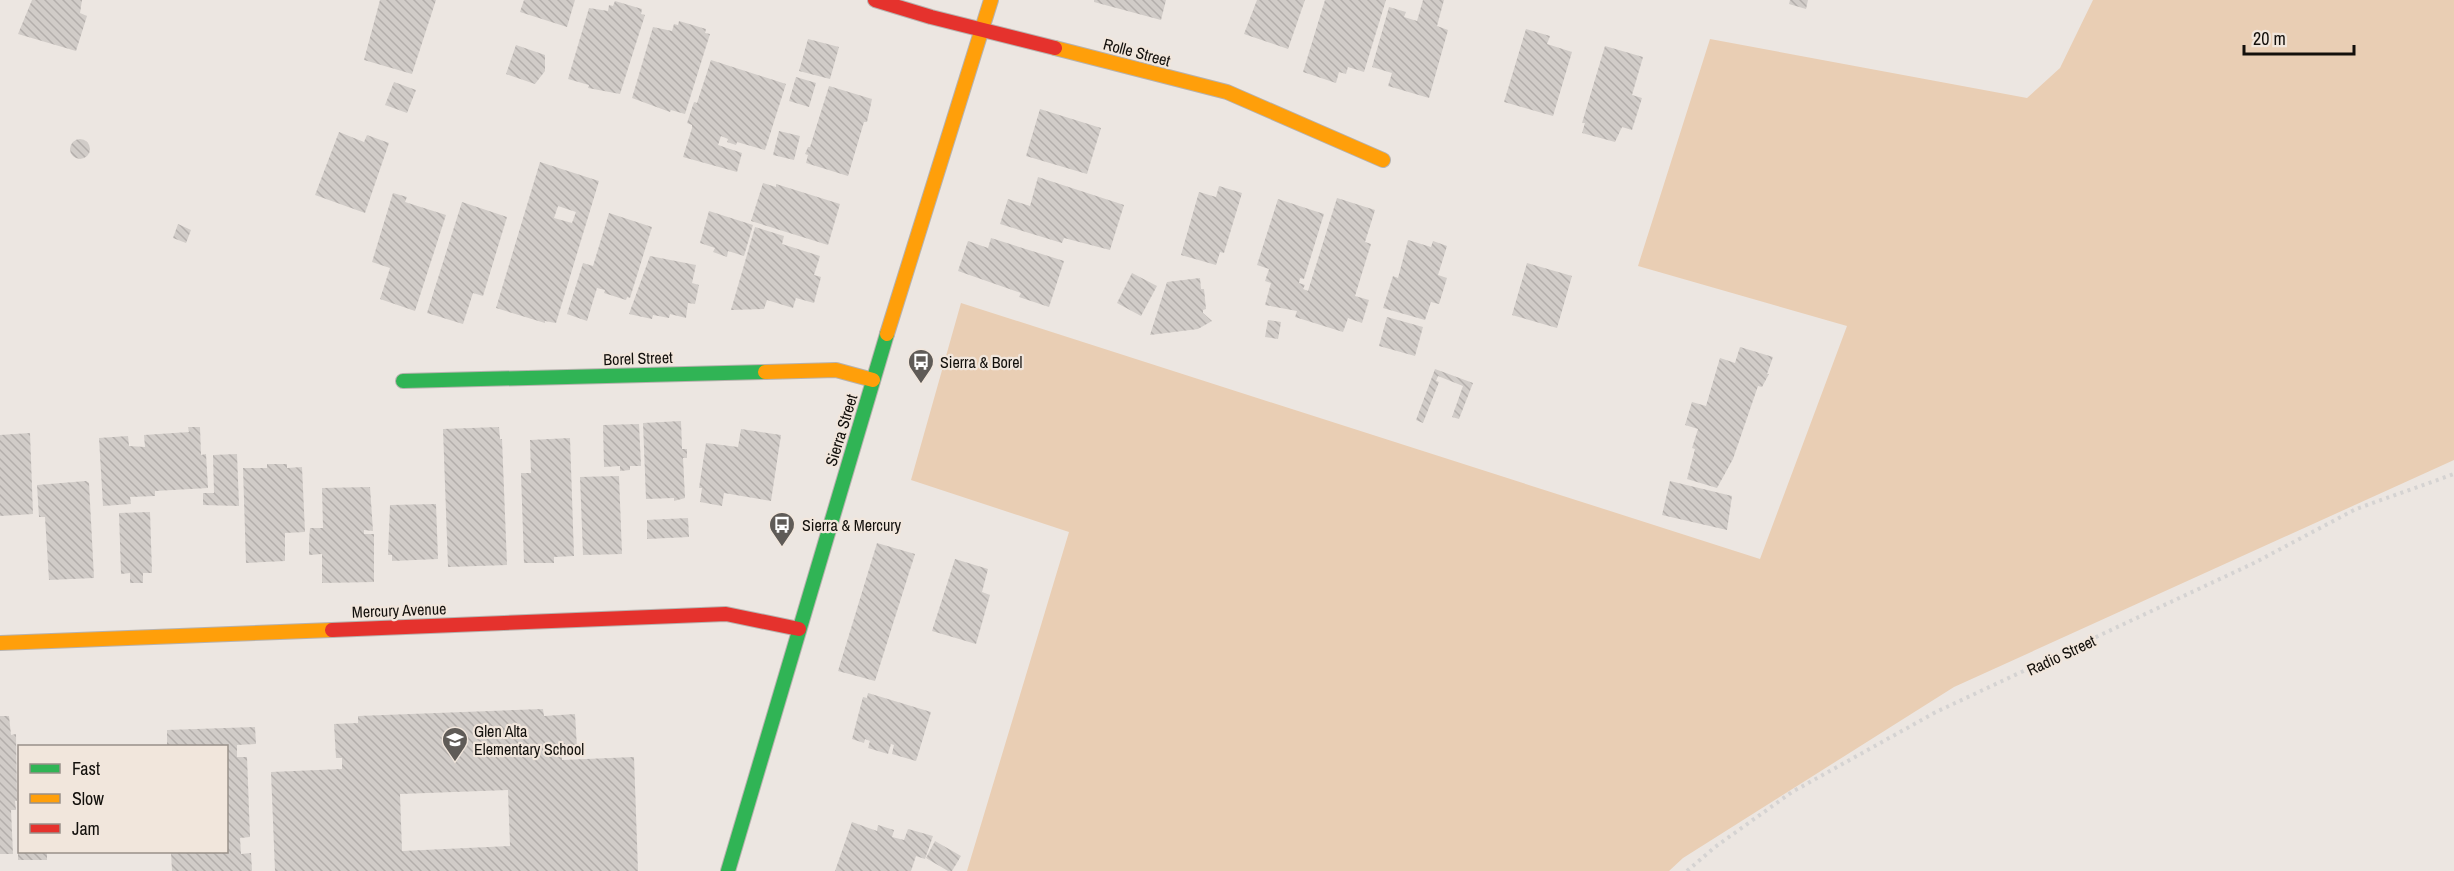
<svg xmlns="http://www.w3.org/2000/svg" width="2454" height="871" font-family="'Archivo Narrow',sans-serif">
  <defs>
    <pattern id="building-back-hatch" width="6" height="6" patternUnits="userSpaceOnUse" patternTransform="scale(1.5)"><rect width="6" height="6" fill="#d1ccc8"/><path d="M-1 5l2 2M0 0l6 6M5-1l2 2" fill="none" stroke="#b3aeab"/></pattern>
  </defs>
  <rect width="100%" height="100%" fill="#ece6e1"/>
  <path fill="#e9ceb4" d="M2093,0H2454V460L1954,687L1683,858L1669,871H967L1069,532L911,480L961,303L1760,559L1847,326L1638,266L1710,39L2027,98L2060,68Z"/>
  <g fill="url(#building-back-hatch)" fill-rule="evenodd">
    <path d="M32,0H82L80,13L87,16L76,51L18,34Z"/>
    <path d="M380,0H436L412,74L364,60Z"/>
    <path d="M524,0H575L567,27L520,12Z"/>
    <path d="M1094,0H1166L1161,20L1094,2Z"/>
    <path d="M1257,0H1305L1288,49L1244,34Z"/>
    <path d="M1325,0H1386L1364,72L1348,67L1346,74L1339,72L1336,83L1303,72Z"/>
    <path d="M1423,0H1444L1437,26L1448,30L1429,98L1388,86L1392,73L1372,67L1389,7L1406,12L1404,17L1417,21Z"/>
    <path d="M1790,0H1808L1806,9L1789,4Z"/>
    <path d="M615,1L642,9L641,14L645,15L620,94L588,88L589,85L568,79L589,8L608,11L609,5L613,6Z"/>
    <path d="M679,21L706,29L705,33L710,34L685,114L671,110L670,112L632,98L653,27L672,31L674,24L678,25Z"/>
    <path d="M1526,29L1550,36L1547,44L1572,52L1553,116L1504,102Z"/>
    <path d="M808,39L839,47L830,79L799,71Z"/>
    <path d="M516,45L545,55V71L535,84L506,74Z"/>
    <path d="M1605,46L1643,57L1632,95L1642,98L1632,130L1622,127L1615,142L1582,133L1585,123H1582Z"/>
    <path d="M711,60L786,84L765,150L737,142L736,145L727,142L728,139L721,136L718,145L742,153L737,172L683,157L692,128V125L687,123L694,102L697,103Z"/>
    <path d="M796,77L816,83L809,107L789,101Z"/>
    <path d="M394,82L416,90L407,113L385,105Z"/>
    <path d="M829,86L872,99L867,122H864L848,176L806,163L808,155L805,154L808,147H810Z"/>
    <path d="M1040,109L1101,128L1087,174L1026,156Z"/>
    <path d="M779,131L800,136L794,160L773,155Z"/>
    <path d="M339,132L364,142L367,135L389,143L365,213L315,195Z"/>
    <circle cx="80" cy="149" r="10"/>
    <path d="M540,162L599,181L556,323L545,321V323L496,308ZM558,206L576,212L572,223L554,218Z"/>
    <path d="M1038,177L1124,205L1110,250L1064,238L1062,243L1000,224L1008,199L1030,206Z"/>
    <path d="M763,183L776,187V184L840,204L828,245L751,221Z"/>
    <path d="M1219,186L1242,193L1224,253L1220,252L1216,265L1181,255L1199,192L1216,197Z"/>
    <path d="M393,193L407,197L405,202L446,215L415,311L380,299L390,268L372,262Z"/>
    <path d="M1337,198L1375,210L1365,242L1371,244L1355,296L1369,300L1362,323L1348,318L1343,332L1295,317L1297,311L1265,305L1271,283L1265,281L1269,269L1257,265L1278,199L1324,214L1304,279L1300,278L1299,283L1305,285L1303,289L1308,291Z"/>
    <path d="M462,202L507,217L483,296L473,293L463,324L427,313Z"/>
    <path d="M709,211L753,225L744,256L728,251L727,257L713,252L715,248L700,243Z"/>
    <path d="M609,213L652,227L630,298L627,297L626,300L604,293L605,290L597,288L587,321L567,314L583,263L593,266Z"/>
    <path d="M178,224L191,230L186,243L173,238Z"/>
    <path d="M755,227L784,236L782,244L820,256L814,275L821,277L814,303L796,298L793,308L767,300L764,309L731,310Z"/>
    <path d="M991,238L1064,261L1049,307L1019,297L1021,293L958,271L968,241L988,248Z"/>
    <path d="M1408,240L1431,247L1433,241L1447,246L1438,275L1447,278L1439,304L1431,302L1425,320L1383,308L1393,276L1398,278Z"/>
    <path d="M650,256L696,265L692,283L699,285L695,304L688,303L686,318L670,314L669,318L653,315L652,319L629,314Z"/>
    <path d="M1527,263L1572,276L1557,328L1512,315Z"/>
    <path d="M1132,273L1157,286L1141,316L1117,303Z"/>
    <path d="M1200,278L1201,289H1204L1206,309L1203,310V313L1212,321L1198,329L1150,335L1167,282Z"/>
    <path d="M1387,317L1423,327L1415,356L1379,346Z"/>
    <path d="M1268,320L1281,322L1278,339L1265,337Z"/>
    <path d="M1740,347L1773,357L1767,374H1769L1762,387L1758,386L1733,459L1717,488L1687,479L1695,449L1692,448L1698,429L1685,425L1692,402L1706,406L1720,358L1735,363Z"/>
    <path d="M1435,369L1473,383L1459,419L1452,417L1463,386L1438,376L1436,381L1439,382L1423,423L1416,420Z"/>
    <path d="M681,421L682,449H687V458H683L685,498L674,501V498L646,499L643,423Z"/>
    <path d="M639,424L641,466H630V470L620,471V466L604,467L603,425Z"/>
    <path d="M188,427H200L201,455L206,454L208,488L155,491V496L130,497L131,504L103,506L99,438L128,436L129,446L145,447L144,435L189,432Z"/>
    <path d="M499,427L500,439H502L507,565L448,567L443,429Z"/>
    <path d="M741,429L781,435L771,501L724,493L722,506L700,502L702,488H699L706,443L738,447Z"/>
    <path d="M30,433L33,514L0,516V435Z"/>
    <path d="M570,438L574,556L554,557V563H524L521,473H531L530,440Z"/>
    <path d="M237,454L239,506L203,505V493H214L213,455Z"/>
    <path d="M267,464H287V468L302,467L305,532L285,533V561L246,563L243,468H267Z"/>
    <path d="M619,476L622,554L583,555L580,477Z"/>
    <path d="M86,481L89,483L94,578L49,580L45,517H39L37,485Z"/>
    <path d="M1670,481L1732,496L1727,530L1662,515Z"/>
    <path d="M370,487L373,531L364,530V534H374V582L322,583V554L309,555V541L310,528H323L322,488Z"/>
    <path d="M436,504L438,559L392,561V555H388L390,505Z"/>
    <path d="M150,512L152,573H143V583H130V573L121,574L119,513Z"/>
    <path d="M688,518L689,537L647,539V520Z"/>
    <path d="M877,543L915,554L875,681L838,671Z"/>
    <path d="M955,559L988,569L982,592L990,595L976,644L932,631Z"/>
    <path d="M868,693L931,712L916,761L892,754L894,745L891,744L888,754L868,748L870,741L865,739L864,743L852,739L863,697L867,698Z"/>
    <path d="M543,709L544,716L575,714L577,748L562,749V760L634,757L638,871H275L271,772L342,769V758H336L334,724L358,723V716ZM508,790L510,846L402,851L400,794Z"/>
    <path d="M0,716H9L11,735L16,734L17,801H15L16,810H11L13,854H0Z"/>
    <path d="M255,727L256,744L237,745V757H247L250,837L240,838L241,854L251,853L252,871H172L171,852H226V746H167V730Z"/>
    <path d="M852,822L877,831L878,825L894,830L892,837L904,840L908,829L933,836L925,859L916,856L911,871H835Z"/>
    <path d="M935,841L961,856L952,871H948L926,858Z"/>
    <rect x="18" y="852" width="29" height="8"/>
  </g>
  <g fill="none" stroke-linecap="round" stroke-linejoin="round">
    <defs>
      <g id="fast">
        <path d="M403,381L765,372"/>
        <path d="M728,871L887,334"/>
      </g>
      <g id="slow">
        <path d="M1055,48L1227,92L1383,160"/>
        <path d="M887,334L991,0"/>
        <path d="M765,372L836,370L873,380"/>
        <path d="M0,643L332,630"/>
      </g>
      <g id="jam">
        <path d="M875,0L931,17L1055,48"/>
        <path d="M332,630L726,614L799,629"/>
      </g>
    </defs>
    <use href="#fast" stroke="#b7b2ae" stroke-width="16"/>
    <use href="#slow" stroke="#b7b2ae" stroke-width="16"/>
    <use href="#jam" stroke="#b7b2ae" stroke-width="16"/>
    <path stroke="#d5d3d2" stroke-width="4" stroke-dasharray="3 4.5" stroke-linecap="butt" d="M1687,871L1715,847L1792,792L1936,712L2254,563L2356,509L2454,474"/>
    <use href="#fast" stroke="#30b455" stroke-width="14"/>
    <use href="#slow" stroke="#ff9f0a" stroke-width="14"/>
    <use href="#jam" stroke="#e5322d" stroke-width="14"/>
  </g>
  <defs>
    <symbol id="bus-pin" viewBox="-11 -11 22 30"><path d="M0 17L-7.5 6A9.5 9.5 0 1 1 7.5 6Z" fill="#5f5b57" stroke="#f1e6dc"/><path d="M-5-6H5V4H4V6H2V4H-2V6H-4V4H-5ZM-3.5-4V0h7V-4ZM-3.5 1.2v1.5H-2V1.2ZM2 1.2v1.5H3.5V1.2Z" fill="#fff"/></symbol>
    <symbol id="school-pin" viewBox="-11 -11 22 30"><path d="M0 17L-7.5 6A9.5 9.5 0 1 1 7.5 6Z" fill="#5f5b57" stroke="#f1e6dc"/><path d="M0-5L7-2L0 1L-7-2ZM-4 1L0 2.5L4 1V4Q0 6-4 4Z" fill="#fff"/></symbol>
  </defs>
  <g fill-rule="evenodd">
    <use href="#bus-pin" x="906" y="347" width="30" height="40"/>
    <use href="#bus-pin" x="767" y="510" width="30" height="40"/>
    <use href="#school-pin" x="440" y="725" width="30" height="40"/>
  </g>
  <g text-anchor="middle" stroke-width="4.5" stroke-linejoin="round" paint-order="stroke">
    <g font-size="16" fill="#13100c" stroke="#f1e6dc">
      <text transform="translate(1137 52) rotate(15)" y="6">Rolle Street</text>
      <text transform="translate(638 358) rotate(-2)" y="6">Borel Street</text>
      <text transform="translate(841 430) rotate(-73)" y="6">Sierra Street</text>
      <text transform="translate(399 610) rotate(-2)" y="6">Mercury Avenue</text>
      <text transform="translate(2061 655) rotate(-25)" y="6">Radio Street</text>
    </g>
    <g font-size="16" fill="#13100c" stroke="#f1e6dc" text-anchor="start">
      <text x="940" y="368">Sierra &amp; Borel</text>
      <text x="802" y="531">Sierra &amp; Mercury</text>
      <text x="474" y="737">Glen Alta<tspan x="474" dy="18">Elementary School</tspan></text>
    </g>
  </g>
  <rect x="18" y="745" width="210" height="108" fill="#f1e6dc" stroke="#989089" stroke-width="1.5"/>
  <rect x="30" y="764" width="30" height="9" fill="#30b455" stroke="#989089" stroke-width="1.5"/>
  <text x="72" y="775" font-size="18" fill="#13100c">Fast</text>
  <rect x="30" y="794" width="30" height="9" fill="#ff9f0a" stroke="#989089" stroke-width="1.5"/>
  <text x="72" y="805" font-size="18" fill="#13100c">Slow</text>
  <rect x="30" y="824" width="30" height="9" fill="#e5322d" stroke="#989089" stroke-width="1.5"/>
  <text x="72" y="835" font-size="18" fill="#13100c">Jam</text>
  <path d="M2244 45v9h110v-9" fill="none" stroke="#13100c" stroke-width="3"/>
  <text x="2253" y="45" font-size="18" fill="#13100c" stroke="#f1e6dc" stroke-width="4.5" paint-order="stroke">20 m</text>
</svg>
